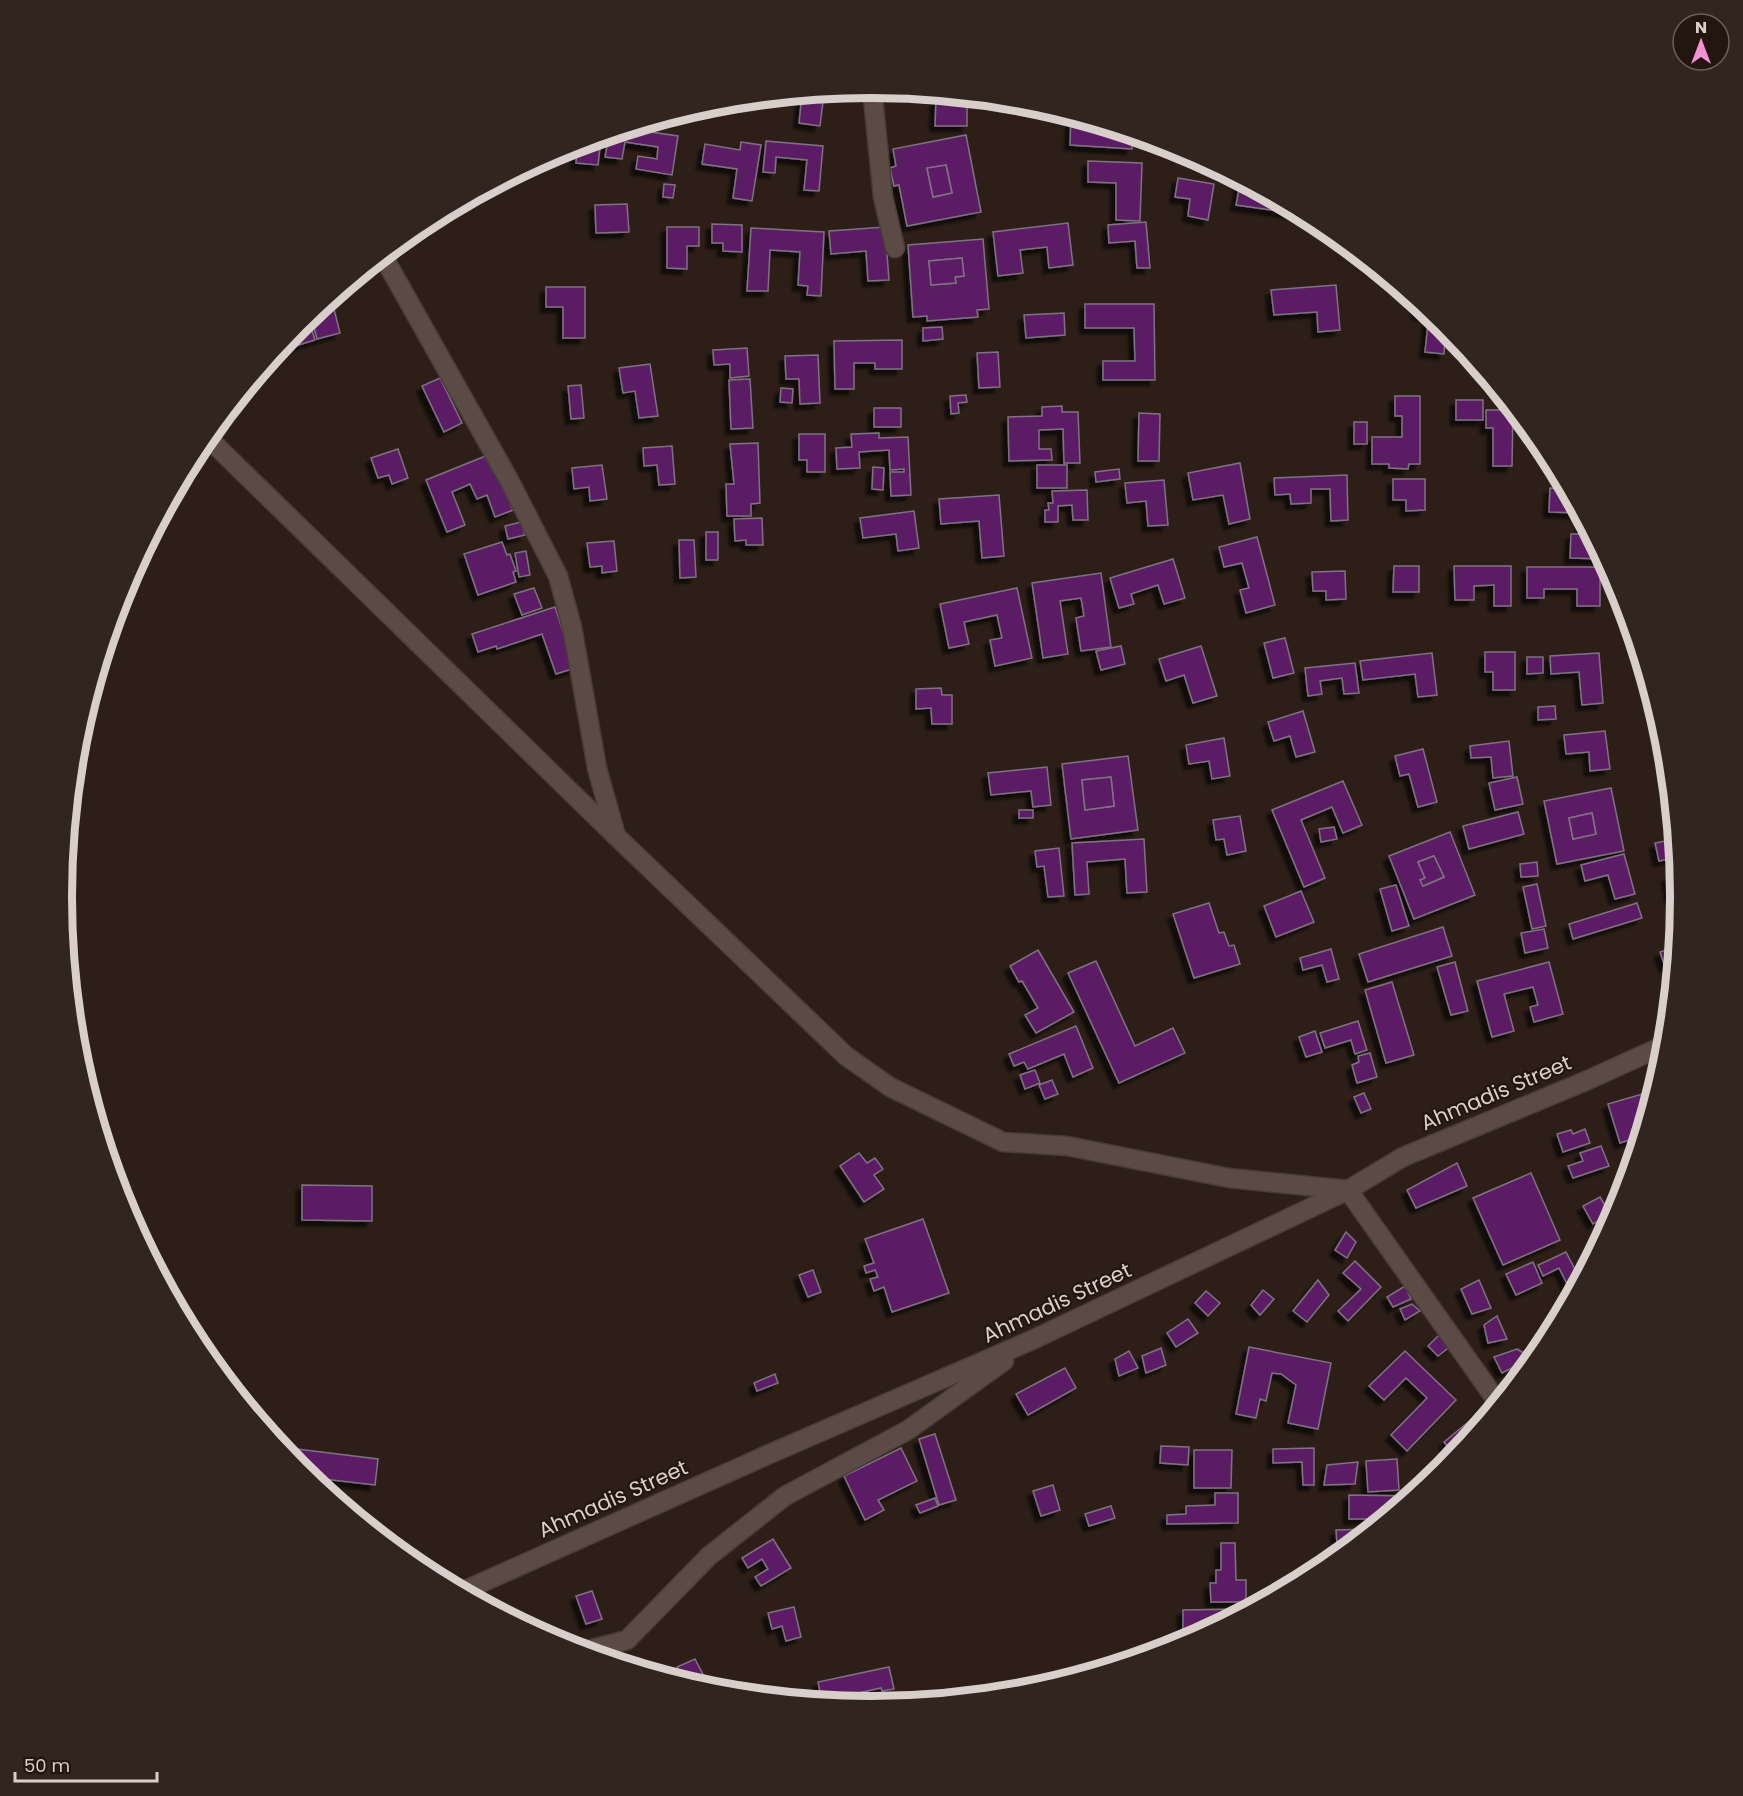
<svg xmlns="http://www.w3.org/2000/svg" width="1743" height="1796" font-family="Poppins,sans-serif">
  <defs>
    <filter id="shadow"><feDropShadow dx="-5.5" dy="5.5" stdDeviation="1.5" flood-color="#0009"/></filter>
  </defs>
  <rect width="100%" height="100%" fill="#2d1f18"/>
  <g fill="#5b1f65" stroke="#7e7280" stroke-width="1.5" fill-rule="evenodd" filter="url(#shadow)">
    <path d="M824,93L820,126L799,123L802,95Z"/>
    <path d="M947,95L967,97V126H935L936,99H946Z"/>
    <path d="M1071,116L1133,135L1132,149L1070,145Z"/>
    <path d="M630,129L678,136L672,175L636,169L638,156L657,159L658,147L625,142L622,159L605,157L609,135Z"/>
    <path d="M966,135L981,212L907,226L899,185L894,186L890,168L896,166L893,149ZM946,165L952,193L933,197L927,168Z"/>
    <path d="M601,138L598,165L576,163L577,145Z"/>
    <path d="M766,141L823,146L819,191L804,190L807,160L776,157L775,173L763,172Z"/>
    <path d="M741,142L761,145L752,201L733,198L737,169L702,164L705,144L740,150Z"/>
    <path d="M1088,161L1142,163L1140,221L1116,220V183L1088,182Z"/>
    <path d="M946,165L952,193L933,197L927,168Z"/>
    <path d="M1178,178L1214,184L1208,220L1188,216L1190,199L1175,197Z"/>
    <path d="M664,184L675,185L673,198L663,197Z"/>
    <path d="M1240,184L1249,186L1294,210L1293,213L1236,205Z"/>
    <path d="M627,204L629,232L596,233L595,205Z"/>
    <path d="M1146,222L1150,268H1137L1135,241L1109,243L1108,225Z"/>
    <path d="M1068,223L1073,265L1049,268L1047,247L1020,250L1023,273L998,276L993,232Z"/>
    <path d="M712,224L742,225V252L723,251V243H712Z"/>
    <path d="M667,227H699V246H687V269L667,268Z"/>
    <path d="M885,227L889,280L868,281L866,251L831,254L829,231Z"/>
    <path d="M751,228L824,232L821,296L807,295L808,286L798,285L800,252L770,250L768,291H747Z"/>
    <path d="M983,239L989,309L977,310L978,317L927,321V316L913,317L908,245ZM962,258L964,276L955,277L956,283L931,285L929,261Z"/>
    <path d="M962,258L964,276L955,277L956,283L931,285L929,261Z"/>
    <path d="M1336,285L1340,330L1318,332L1317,312L1274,315L1271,290Z"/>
    <path d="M546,287H585V338H563V307H546Z"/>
    <path d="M332,301L340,333L317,339L312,319L324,316L322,306Z"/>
    <path d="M1085,304H1154L1155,380H1103V361H1135L1134,328H1085Z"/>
    <path d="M1418,304L1446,328L1444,354L1425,352L1429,315L1417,314Z"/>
    <path d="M1064,313L1065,335L1026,338L1024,315Z"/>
    <path d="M310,324L315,340L282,350L281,347L296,328Z"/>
    <path d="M942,327L943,339L923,341V328Z"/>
    <path d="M902,340V369H875V363H854V389H835L834,341Z"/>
    <path d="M747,348L749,376L730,378V364L714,365L713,350Z"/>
    <path d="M998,352L1000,387L979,388L977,353Z"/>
    <path d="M818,355L820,403L800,404L799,379H786L785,356Z"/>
    <path d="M650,364L658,416L639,418L635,391L623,393L619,368Z"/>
    <path d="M440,378L462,423L444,432L422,386Z"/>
    <path d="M750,379L753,428L731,429L729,380Z"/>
    <path d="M581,385L584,418L571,419L568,386Z"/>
    <path d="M781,388L793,389L792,403L780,402Z"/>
    <path d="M966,395L967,402L958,403L959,413L951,414L950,396Z"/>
    <path d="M1395,396H1420V464H1409L1408,469L1389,468V464H1372V437H1402V416H1395Z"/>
    <rect x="1456" y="400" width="27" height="20"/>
    <path d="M1062,406V412H1078L1080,463H1064L1063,429L1039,430V449H1051L1052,460L1009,461L1008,417L1042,416V407Z"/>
    <rect x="874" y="408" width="27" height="19"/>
    <path d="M1486,410H1513L1512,466H1493V428H1486Z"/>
    <path d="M1139,413L1160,414L1159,461H1138Z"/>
    <rect x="1354" y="422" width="13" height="22"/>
    <path d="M879,433V438L908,437L911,495L891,496L890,472H904V469L890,470L889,450L859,452L860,468L837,469L836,448L852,447L851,434Z"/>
    <path d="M799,434H825V472H807V460H799Z"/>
    <path d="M758,443L760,503L751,504V516H727L726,484H734L730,444Z"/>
    <path d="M672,446L675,484L659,485L657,465L644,466L643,448Z"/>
    <path d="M398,449L408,478L392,484L389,475L378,478L371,458Z"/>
    <path d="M488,455L513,510L495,517L487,495L477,499L470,484L452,492L465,525L447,532L426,480Z"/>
    <path d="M1240,463L1250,519L1229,524L1223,495L1193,500L1188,473Z"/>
    <path d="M602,465L607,499L590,501L589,487L574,489L572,468Z"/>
    <rect x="1037" y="465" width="30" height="23"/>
    <path d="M873,467L884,468L883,490L872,489Z"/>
    <path d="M1119,469L1120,479L1096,482L1095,472Z"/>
    <path d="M1347,475L1348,520L1331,521L1330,489H1311V503L1291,504L1290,494L1275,495L1274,478Z"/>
    <path d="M1393,479H1425V510L1406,511V500H1393Z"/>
    <path d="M1164,480L1168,525L1148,526L1146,501L1127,503L1125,483Z"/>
    <path d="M1550,488L1567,489L1580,513L1549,512Z"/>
    <path d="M1087,490L1088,520H1073L1072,505L1058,506V522H1045V510H1049L1048,503H1053L1052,491Z"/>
    <path d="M999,495L1004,556L982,558L979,521L941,524L939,499Z"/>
    <path d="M914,511L919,548L898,551L896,534L863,538L860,518Z"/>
    <path d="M762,518L763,545H746V540L735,541L734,519Z"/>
    <path d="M1582,518L1604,559L1570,558L1571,534H1582Z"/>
    <path d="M521,522L525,535L508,539L505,526Z"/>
    <rect x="706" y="532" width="12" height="28"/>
    <path d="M1257,537L1275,605L1246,613L1240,590L1249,588L1242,563L1224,567L1219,547Z"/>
    <path d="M679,540H694L696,577L680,578Z"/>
    <path d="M614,541L617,571L602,573V566L590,567L587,543Z"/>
    <path d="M502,542L507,555L510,554L516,571L513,572L516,582L478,595L464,554Z"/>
    <path d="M526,551L530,575L519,577L515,553Z"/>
    <path d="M1173,559L1185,598L1164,604L1158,585L1131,594L1134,604L1119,608L1110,578Z"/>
    <path d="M1394,566H1419V592H1393Z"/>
    <path d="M1454,566H1511V606H1494V585L1474,586V600H1455Z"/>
    <path d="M1527,567H1600V606H1577V589H1544V598H1527Z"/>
    <path d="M1345,571L1346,599L1326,600V591H1313L1312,572Z"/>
    <path d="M1101,573L1111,647L1081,651L1076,618L1084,616L1081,598L1060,601L1068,654L1043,658L1032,583Z"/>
    <path d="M534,588L542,608L522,615L514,594Z"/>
    <path d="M1017,588L1032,658L995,666L990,640L1002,638L997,615L964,622L969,644L949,648L940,604Z"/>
    <path d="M555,607L575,668L556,674L542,634L497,649L496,646L478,652L472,634Z"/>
    <path d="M1285,638L1294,673L1273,678L1264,643Z"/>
    <path d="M1121,646L1125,664L1101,670L1096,651Z"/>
    <path d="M1201,646L1217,696L1193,703L1184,675L1166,681L1159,659Z"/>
    <path d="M1485,652H1515V690H1493V672H1485Z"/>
    <path d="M1432,653L1437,695L1418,697L1415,674L1363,680L1360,661Z"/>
    <path d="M1599,653L1603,703L1582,705L1579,672L1551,674L1550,656Z"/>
    <path d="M1527,657H1543V673L1527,674Z"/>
    <path d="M1355,663L1359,693L1344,694L1342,678L1320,681L1322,694L1308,696L1305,668Z"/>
    <path d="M941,688L942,695H952V724H932L931,708L916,709V689Z"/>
    <path d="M1555,706L1556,719L1538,720V707Z"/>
    <path d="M1303,711L1315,752L1296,757L1290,736L1274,741L1268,722Z"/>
    <path d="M1605,731L1610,769L1590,771L1589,752L1566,754L1564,735Z"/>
    <path d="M1224,738L1230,776L1212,779L1209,761L1189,764L1186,745Z"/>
    <path d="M1509,741L1513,776L1493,778L1491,757L1471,758L1470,746Z"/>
    <path d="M1423,749L1437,802L1418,807L1409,774L1400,776L1395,756Z"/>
    <path d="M1128,756L1138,830L1071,839L1062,764ZM1111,777L1114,806L1085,810L1082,780Z"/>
    <path d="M1047,767L1051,805L1033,807L1031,791L991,795L988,773Z"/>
    <path d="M1111,777L1114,806L1085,810L1082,780Z"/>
    <path d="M1517,777L1523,804L1495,810L1489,783Z"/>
    <path d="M1343,781L1362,825L1343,833L1332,807L1301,820L1325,878L1304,887L1272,810Z"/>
    <path d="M1611,788L1624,851L1557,864L1544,801ZM1592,813L1596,834L1573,839L1569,818Z"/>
    <rect x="1019" y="810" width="14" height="8"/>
    <path d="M1518,812L1524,834L1469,849L1463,826Z"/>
    <path d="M1592,813L1596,834L1573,839L1569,818Z"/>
    <path d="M1240,816L1246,851L1227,855L1224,839L1216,840L1213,820Z"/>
    <path d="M1334,827L1337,839L1321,842L1319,829Z"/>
    <path d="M1450,832L1475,895L1414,919L1389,856ZM1434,856L1444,877L1423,886L1420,880L1425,878L1418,862Z"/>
    <path d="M1144,839L1147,892L1127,893L1125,859L1087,862L1089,894L1075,895L1072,843Z"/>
    <path d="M1676,839L1678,857L1659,861L1655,843Z"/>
    <path d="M1059,848L1064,896L1048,897L1044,866L1037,867L1035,851Z"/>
    <path d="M1624,854L1635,894L1615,899L1608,875L1585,881L1581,865Z"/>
    <path d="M1434,856L1444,877L1423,886L1420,880L1425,878L1418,862Z"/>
    <path d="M1537,862L1538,876L1521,877L1520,864Z"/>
    <path d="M1679,874L1681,897L1671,899L1667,876Z"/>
    <path d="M1537,884L1546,926L1532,929L1523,887Z"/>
    <path d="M1396,885L1409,926L1392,931L1380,889Z"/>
    <path d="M1301,891L1314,922L1276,937L1264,906Z"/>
    <path d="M1209,903L1219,933L1224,932L1229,946L1234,945L1240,964L1194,978L1173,914Z"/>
    <path d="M1637,903L1642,918L1573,939L1569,924Z"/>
    <path d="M1443,927L1452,956L1368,982L1359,954Z"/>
    <path d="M1544,929L1548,948L1525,953L1521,933Z"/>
    <path d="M1673,948L1676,957L1675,964L1665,967L1660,952Z"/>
    <path d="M1331,949L1339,979L1327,982L1322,965L1303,970L1300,958Z"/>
    <path d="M1038,950L1074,1012L1036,1033L1025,1015L1038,1008L1022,981L1019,982L1010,966Z"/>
    <path d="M1096,961L1135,1046L1173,1028L1185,1053L1119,1083L1068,973Z"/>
    <path d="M1455,962L1468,1011L1451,1015L1437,967Z"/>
    <path d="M1549,962L1563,1014L1534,1022L1530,1007L1538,1005L1533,987L1504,994L1514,1031L1492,1037L1477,981Z"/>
    <path d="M1392,982L1414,1055L1386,1063L1365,990Z"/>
    <path d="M1358,1021L1367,1050L1355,1054L1351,1040L1325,1048L1320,1033Z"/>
    <path d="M1076,1026L1093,1068L1073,1077L1064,1054L1028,1069L1024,1062L1014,1066L1009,1054Z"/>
    <path d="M1315,1031L1322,1052L1306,1057L1299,1037Z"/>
    <path d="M1370,1053L1377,1077L1357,1083L1352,1065L1359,1062L1358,1056Z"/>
    <path d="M1035,1070L1040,1083L1025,1089L1020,1075Z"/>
    <path d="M1052,1080L1058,1094L1045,1099L1039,1085Z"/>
    <path d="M1656,1090L1642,1136L1620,1143L1608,1104Z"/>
    <path d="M1364,1093L1371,1109L1361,1113L1354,1097Z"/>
    <path d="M1585,1129L1590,1143L1563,1152L1557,1134L1571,1130L1573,1134Z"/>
    <path d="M1601,1146L1609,1166L1573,1178L1568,1166L1583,1161L1580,1153Z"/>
    <path d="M859,1153L867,1163L875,1158L883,1169L874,1175L884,1189L864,1202L840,1166Z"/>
    <path d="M1457,1163L1467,1186L1416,1208L1407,1190Z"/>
    <path d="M1531,1173L1560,1240L1503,1265L1473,1198Z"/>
    <path d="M302,1185L372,1186V1221L302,1220Z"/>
    <path d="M1600,1197L1610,1214L1593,1224L1583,1206Z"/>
    <path d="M923,1219L949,1293L892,1312L884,1287L874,1291L870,1279L878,1277L875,1270L866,1273L864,1266L874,1263L865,1239Z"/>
    <path d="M1346,1232L1356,1242L1347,1258L1335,1250Z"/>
    <path d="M1566,1252L1581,1281L1576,1289L1571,1292L1559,1268L1543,1276L1538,1265Z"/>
    <path d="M1355,1261L1381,1287L1348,1321L1338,1311L1361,1289L1343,1273Z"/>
    <path d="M1533,1262L1542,1283L1516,1295L1506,1274Z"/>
    <path d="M813,1270L821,1292L808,1297L799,1275Z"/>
    <path d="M1318,1280L1329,1295L1307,1322L1293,1311Z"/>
    <path d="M1479,1280L1491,1308L1472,1314L1461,1289Z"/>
    <path d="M1405,1286L1411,1299L1393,1307L1387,1297Z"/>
    <path d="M1263,1290L1274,1299L1260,1315L1251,1305Z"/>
    <path d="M1206,1291L1220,1303L1208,1316L1195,1303Z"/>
    <path d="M1412,1304L1420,1311L1405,1320L1400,1309Z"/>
    <path d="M1497,1316L1507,1339L1488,1343L1484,1325Z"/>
    <path d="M1188,1319L1198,1333L1176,1347L1167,1333Z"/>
    <path d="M1440,1334L1451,1346L1438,1356L1428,1346Z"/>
    <path d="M1249,1347L1331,1363L1318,1429L1288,1423L1296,1385L1281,1374L1272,1373L1266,1401L1260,1399L1256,1418L1236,1414Z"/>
    <path d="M1161,1348L1166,1365L1146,1373L1142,1356Z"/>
    <path d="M1517,1349L1532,1358L1502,1373L1494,1357Z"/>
    <path d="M1129,1351L1138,1368L1119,1376L1115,1359Z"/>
    <path d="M1405,1351L1456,1400L1407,1451L1391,1435L1427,1398L1406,1378L1384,1400L1369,1386Z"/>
    <path d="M1065,1368L1076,1388L1028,1415L1016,1394Z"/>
    <path d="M775,1374L778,1383L757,1391L754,1383Z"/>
    <path d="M1479,1413L1485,1421L1456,1457L1444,1442Z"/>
    <path d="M935,1434L956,1500L939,1505L919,1439Z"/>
    <path d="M1161,1446L1189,1447L1188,1465L1160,1463Z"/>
    <path d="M901,1448L917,1481L878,1500L884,1510L865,1520L844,1476Z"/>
    <path d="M1314,1448V1485H1303L1302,1462L1273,1463V1449Z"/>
    <path d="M297,1449L378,1459L375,1485L306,1477L295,1466Z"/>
    <path d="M1194,1450H1232L1231,1488H1194Z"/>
    <path d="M1397,1459L1399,1490L1368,1492L1366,1461Z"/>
    <path d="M1358,1462L1355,1484L1324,1485L1327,1465Z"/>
    <path d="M1053,1485L1060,1510L1041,1516L1033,1491Z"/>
    <path d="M1215,1493H1238V1523L1167,1524V1515L1186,1514V1506L1215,1505Z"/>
    <path d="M1349,1495L1411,1496V1498L1385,1519H1349Z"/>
    <path d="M935,1498L938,1506L920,1513L916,1505Z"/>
    <path d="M1111,1506L1115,1518L1089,1526L1085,1514Z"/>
    <path d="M1374,1529L1338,1558L1336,1530Z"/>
    <path d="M773,1539L791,1568L761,1586L755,1577L768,1569L762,1559L748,1568L742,1558Z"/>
    <path d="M1221,1543H1235L1236,1580H1246V1602H1211L1210,1583H1216V1570H1221Z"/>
    <path d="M592,1591L602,1619L586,1624L576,1596Z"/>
    <path d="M794,1607L801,1637L786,1641L782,1626L772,1629L768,1613Z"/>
    <path d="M1244,1609V1613L1212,1630L1183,1631V1610Z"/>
    <path d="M695,1659L708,1684L699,1688L672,1680L681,1675L677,1667Z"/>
    <path d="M889,1667L894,1689L882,1691L881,1688L822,1701L818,1682Z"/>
    <path d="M880,1693H900V1705L880,1707Z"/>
  </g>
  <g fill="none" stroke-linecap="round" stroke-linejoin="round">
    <defs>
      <g id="minor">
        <path d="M872,88L883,197L895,248"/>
        <path d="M383,256L509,480L558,576L572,627L597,768L616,836"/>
        <path d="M207,437L617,837L846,1056L890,1087L1003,1142L1067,1146L1229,1178L1348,1190"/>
        <path d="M1348,1190L1499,1404"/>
        <path d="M461,1592L765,1456L1032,1340L1348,1190L1403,1157L1588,1080L1667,1044"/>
        <path d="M581,1652L627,1640L709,1556L785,1496L908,1430L1004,1361"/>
      </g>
    </defs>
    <use href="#minor" stroke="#483c37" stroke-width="21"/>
    <use href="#minor" stroke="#5c4b44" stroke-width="18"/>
  </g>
  <g text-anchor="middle" stroke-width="4.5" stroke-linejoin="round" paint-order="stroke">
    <g font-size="21" fill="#d9cfca" stroke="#23150f">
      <text transform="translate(1496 1093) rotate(-23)" y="7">Ahmadis Street</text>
      <text transform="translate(1057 1303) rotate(-25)" y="7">Ahmadis Street</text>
      <text transform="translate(613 1499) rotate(-24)" y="7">Ahmadis Street</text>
    </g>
  </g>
  <path d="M0 0H1743V1796H0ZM72 897a799 799 0 1 1 1598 0a799 799 0 1 1-1598 0Z" fill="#32241e" fill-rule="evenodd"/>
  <path fill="none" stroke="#d9cfca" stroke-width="8" d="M72 897a799 799 0 1 1 1598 0a799 799 0 1 1-1598 0Z"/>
  <g transform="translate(1701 42)"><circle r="28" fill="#23150f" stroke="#6c5f5a" stroke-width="1.5"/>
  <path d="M0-4.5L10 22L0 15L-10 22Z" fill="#f491d4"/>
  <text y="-9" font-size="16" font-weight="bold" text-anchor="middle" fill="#d9cfca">N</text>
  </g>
  <path d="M15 1772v9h142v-9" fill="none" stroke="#d9cfca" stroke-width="3"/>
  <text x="24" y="1772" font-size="18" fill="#d9cfca" stroke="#23150f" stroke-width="4.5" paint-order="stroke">50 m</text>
</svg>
